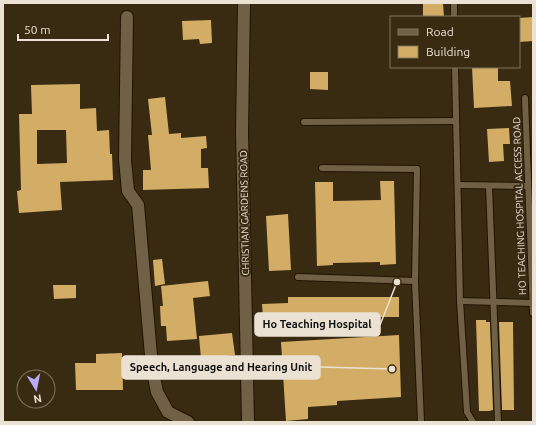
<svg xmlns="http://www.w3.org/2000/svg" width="536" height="425" font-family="Ubuntu,sans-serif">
  <rect width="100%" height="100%" fill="#392b12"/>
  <g fill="#d3ad66" fill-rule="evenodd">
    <path d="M423,3H443L444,17H423Z"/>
    <path d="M533,17V41L519,42V18Z"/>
    <path d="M211,20L212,43L200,44L199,39L183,40L182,21Z"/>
    <path d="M472,67H498V81H510L512,106L474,108Z"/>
    <path d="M310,72H328V90L310,89Z"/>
    <path d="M80,84V109L96,108L97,131L109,130L110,154H112L113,180L60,182L62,210L19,213L17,191L21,190L19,114H32L31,85ZM37,130H66L67,163L37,164Z"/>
    <path d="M165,97L169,134L181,133V138L206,136L207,148L201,149V168H208L209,188L143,190V170H151L148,135H152L148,99Z"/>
    <path d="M509,128L510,144H503L504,161L489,162L487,129Z"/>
    <path d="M380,181H394L396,264L380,265V262L333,263V265L317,266L315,182H333V201L381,200Z"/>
    <path d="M288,214L291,270L269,271L266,216Z"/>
    <path d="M162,259L165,284L155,286L153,260Z"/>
    <path d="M208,281L210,296L193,298L197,339L167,341L166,326H161L160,306H163L161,286Z"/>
    <path d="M53,285H76V298L54,299Z"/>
    <path d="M288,297H399V317H263L262,304L288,303Z"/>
    <path d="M476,320H486V322H490L493,410L489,411H479Z"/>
    <path d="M499,322H513L514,410H502Z"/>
    <path d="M232,333L235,355L201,359L199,336Z"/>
    <path d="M399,335L401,397L337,401V405L308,407V419L286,421L281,342Z"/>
    <path d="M122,353L123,390H76L75,363H96V354Z"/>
  </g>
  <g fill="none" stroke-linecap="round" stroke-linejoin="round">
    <defs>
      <g id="lane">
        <path d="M454,3V17"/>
        <path d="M455,67L460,301L467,412L473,422"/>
        <path d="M525,98L533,313"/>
        <path d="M304,122L456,121"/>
        <path d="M322,168L417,169L415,281L421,422"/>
        <path d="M458,185L528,186"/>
        <path d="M489,186L498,422"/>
        <path d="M298,277L415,281"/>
        <path d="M460,301L533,303"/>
      </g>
      <g id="street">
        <path d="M244,3L242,131L248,422"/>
        <path d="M127,17L125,160L128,191L138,205L152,367L157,392L168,412L188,422"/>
      </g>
    </defs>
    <use href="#lane" stroke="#201300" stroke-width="8"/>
    <use href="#street" stroke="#201300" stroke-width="14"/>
    <use href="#lane" stroke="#706146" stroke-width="6"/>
    <use href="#street" stroke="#706146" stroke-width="12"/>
  </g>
  <g text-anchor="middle" stroke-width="4" stroke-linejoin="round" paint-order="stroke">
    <g font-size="10" fill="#ebe2d3" stroke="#392b12">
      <text transform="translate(519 206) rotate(-92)" y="4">HO TEACHING HOSPITAL ACCESS ROAD</text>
      <text transform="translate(244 213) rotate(-91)" y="4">CHRISTIAN GARDENS ROAD</text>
    </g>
  </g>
  <path fill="none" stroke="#ebe2d3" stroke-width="1.5" d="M397 282L380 325M392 369L320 367"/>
  <g fill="#ebe2d3" stroke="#392b12" stroke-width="1.5">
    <circle cx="397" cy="282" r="4"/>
    <circle cx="392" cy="369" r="4"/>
  </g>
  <g fill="#ebe2d3" stroke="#ebe2d3" stroke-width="1.5">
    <rect x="255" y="313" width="125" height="23" rx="4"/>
    <rect x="122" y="356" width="198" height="23" rx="4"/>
  </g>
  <g font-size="11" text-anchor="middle" font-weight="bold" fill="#111">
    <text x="317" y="328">Ho Teaching Hospital</text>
    <text x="221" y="371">Speech, Language and Hearing Unit</text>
  </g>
  <rect width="536" height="425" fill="none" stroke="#ebe2d3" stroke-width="8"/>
  <rect x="390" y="16" width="130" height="52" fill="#392b12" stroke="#80745f"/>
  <rect x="398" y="29" width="20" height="6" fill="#706146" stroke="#80745f"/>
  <text x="426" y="36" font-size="12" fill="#ebe2d3">Road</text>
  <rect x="398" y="46" width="20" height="12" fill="#d3ad66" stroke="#80745f"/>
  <text x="426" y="56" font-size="12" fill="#ebe2d3">Building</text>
  <g transform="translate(36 389) rotate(170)"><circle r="19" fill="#392b12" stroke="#80745f"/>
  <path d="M0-3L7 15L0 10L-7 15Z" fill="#b8abf7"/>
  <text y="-6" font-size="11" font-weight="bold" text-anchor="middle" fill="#ebe2d3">N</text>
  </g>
  <path d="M18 34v6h90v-6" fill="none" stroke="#ebe2d3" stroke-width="2"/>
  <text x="24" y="34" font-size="12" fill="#ebe2d3" stroke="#392b12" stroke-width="3" paint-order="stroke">50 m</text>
</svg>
